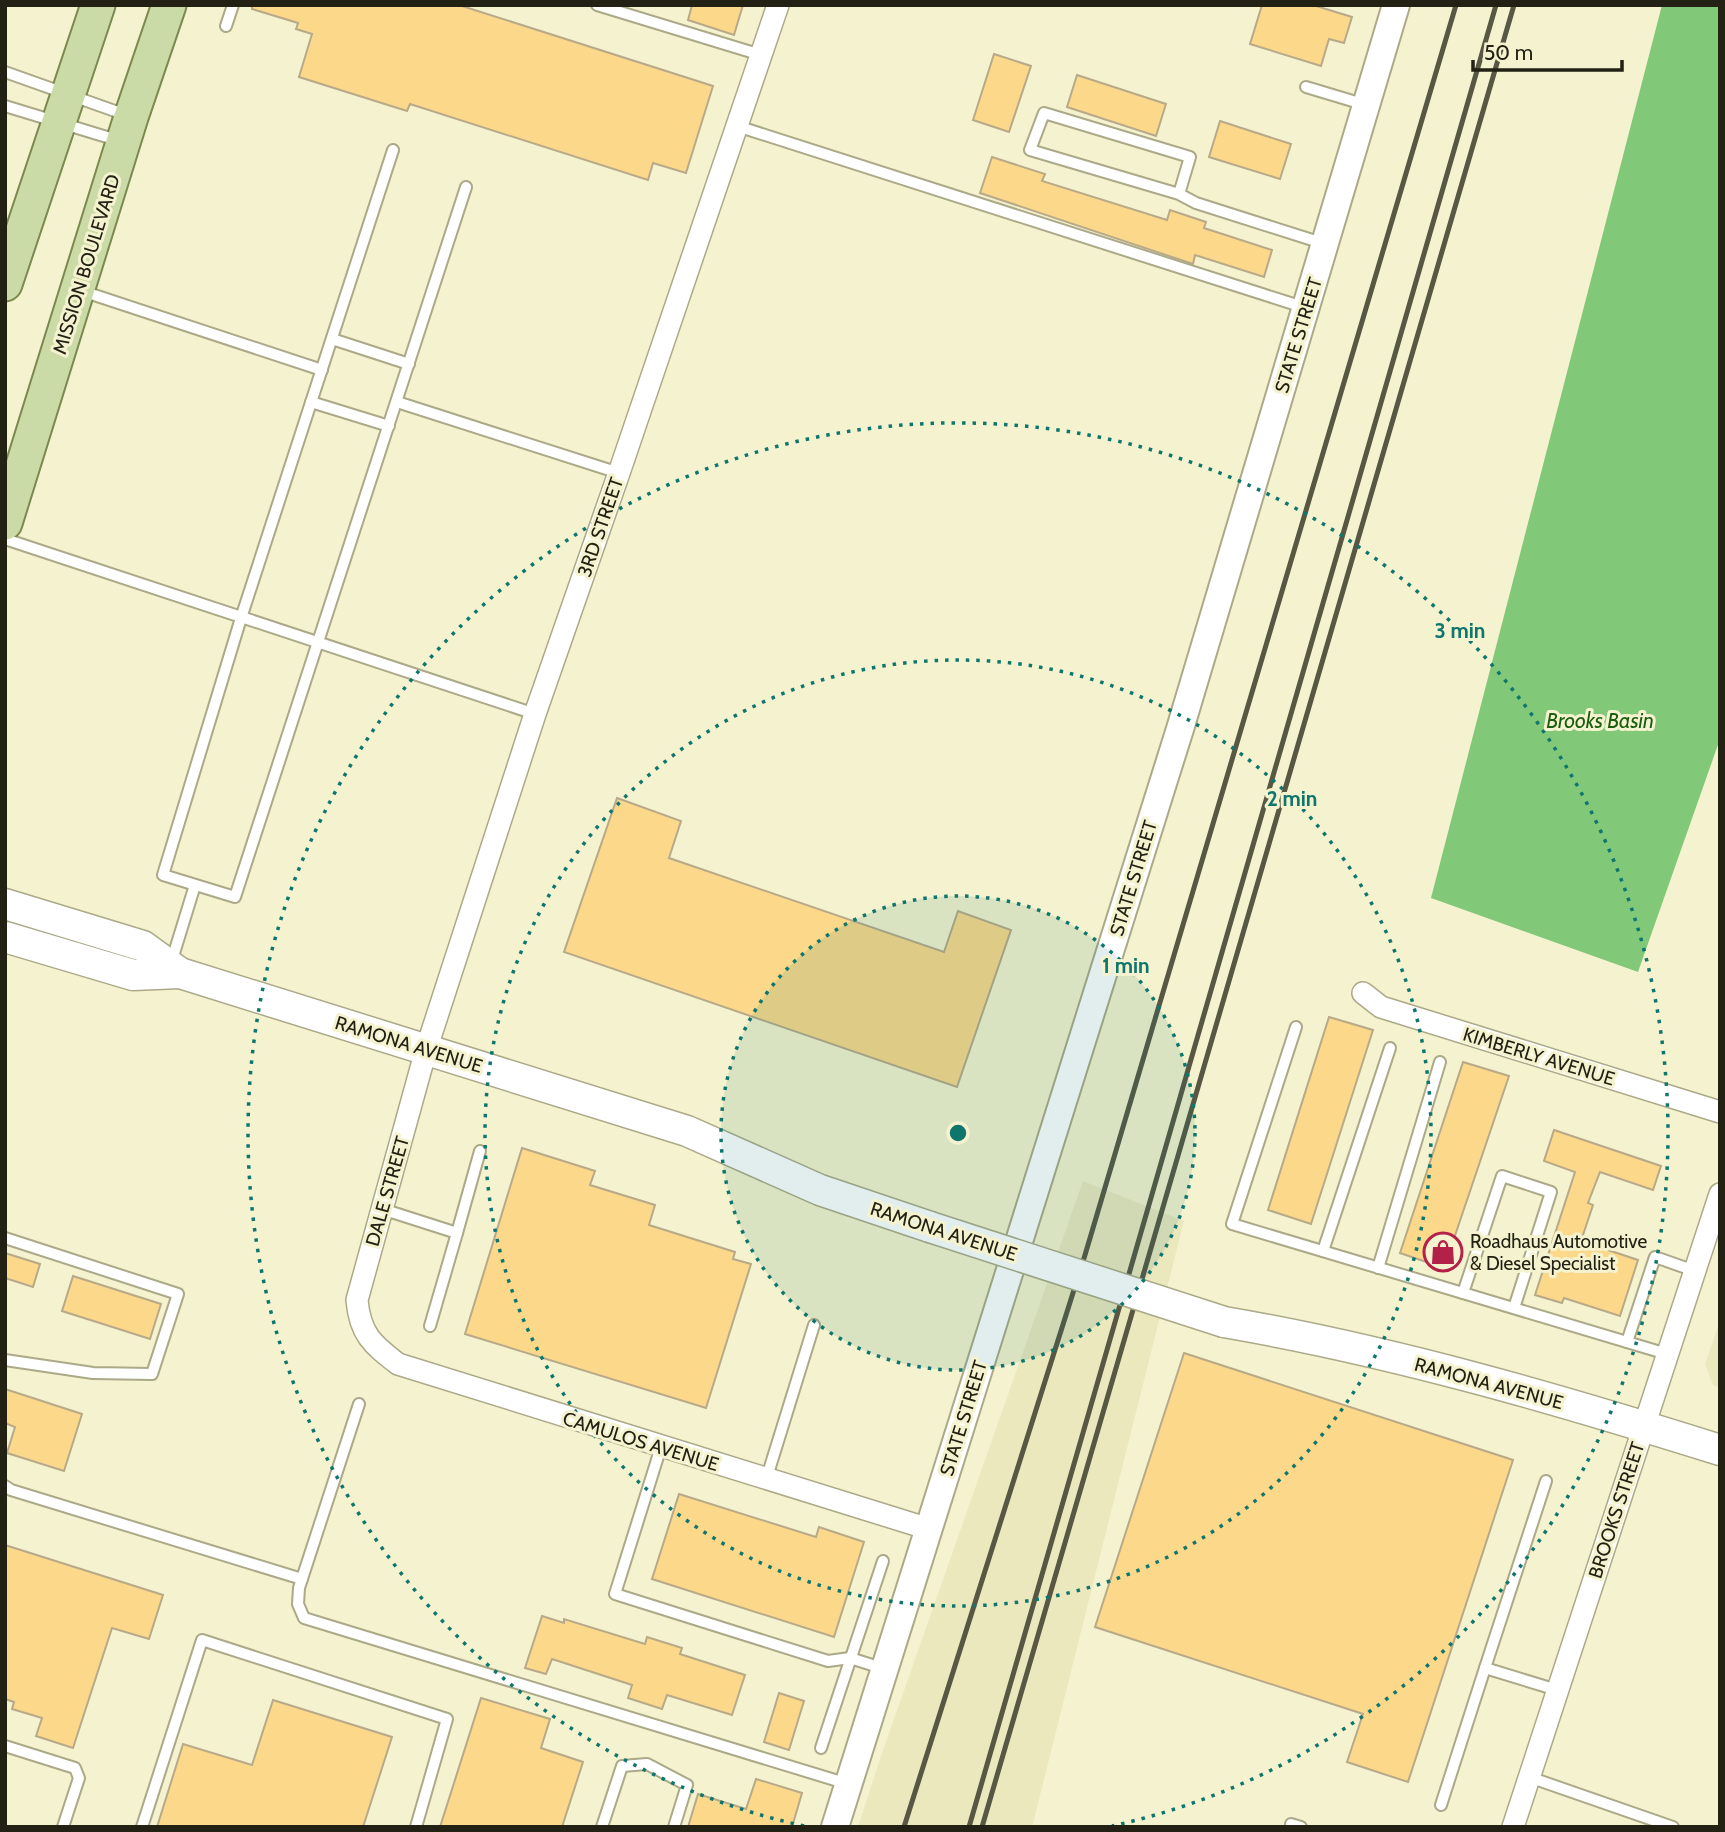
<svg xmlns="http://www.w3.org/2000/svg" width="1725" height="1832" font-family="Cabin,sans-serif">
  <rect width="100%" height="100%" fill="#f5f3cf"/>
  <g fill="#ebe8be">
    <path d="M1083,1181L1184,1221L1032,1827H858L881,1756Z"/>
    <path d="M1720,1321V1388L1713,1385L1705,1364Z"/>
  </g>
  <path fill="#82c879" d="M1662,5H1720V739L1638,972L1431,898Z"/>
  <g fill="#fbd88a" stroke="#b8a989" stroke-width="2">
    <path d="M252,5H459L713,86L686,173L653,163L648,180L410,104L407,111L299,77L312,34L296,29L298,23L252,9Z"/>
    <path d="M692,5H743L734,35L688,20Z"/>
    <path d="M1262,5H1313L1352,17L1344,43L1329,39L1321,66L1250,44Z"/>
    <path d="M994,54L1031,66L1009,132L973,120Z"/>
    <path d="M1077,75L1166,104L1156,136L1067,107Z"/>
    <path d="M1220,121L1291,144L1280,179L1209,157Z"/>
    <path d="M992,157L1045,174L1042,181L1167,220L1170,210L1206,222L1204,228L1272,250L1264,277L1195,255L1193,264L980,193Z"/>
    <path d="M617,798L681,821L669,858L944,952L958,911L1011,930L957,1087L564,952Z"/>
    <path d="M1329,1017L1373,1030L1311,1224L1268,1210Z"/>
    <path d="M1463,1062L1509,1076L1444,1268L1400,1253Z"/>
    <path d="M1554,1130L1661,1166L1653,1190L1600,1172L1588,1203L1593,1205L1581,1241L1638,1260L1620,1316L1564,1298L1562,1303L1535,1295L1575,1172L1544,1161Z"/>
    <path d="M522,1148L595,1171L590,1185L655,1205L649,1225L735,1252L733,1259L751,1264L706,1408L465,1334Z"/>
    <path d="M5,1253L40,1264L33,1287L5,1278Z"/>
    <path d="M73,1276L161,1304L150,1339L62,1311Z"/>
    <path d="M1184,1353L1513,1460L1408,1782L1347,1762L1363,1714L1095,1627Z"/>
    <path d="M5,1389L82,1414L64,1471L7,1453L15,1427L5,1423Z"/>
    <path d="M679,1494L816,1537L819,1527L864,1542L834,1637L652,1579Z"/>
    <path d="M5,1545L163,1595L149,1639L112,1628L73,1748L36,1736L42,1718L12,1709L14,1702L5,1699Z"/>
    <path d="M542,1616L564,1623V1619L645,1644L647,1637L682,1648L680,1654L745,1675L732,1715L667,1695L662,1709L628,1698L632,1685L552,1659L546,1674L525,1668Z"/>
    <path d="M779,1693L804,1701L789,1750L764,1742Z"/>
    <path d="M481,1698L550,1719L541,1748L583,1762L562,1827H440Z"/>
    <path d="M273,1700L392,1737L363,1827H157L183,1744L252,1765Z"/>
    <path d="M756,1779L802,1793L792,1827H688L698,1794L746,1809Z"/>
  </g>
  <g fill="none" stroke-linecap="round" stroke-linejoin="round">
    <defs>
      <g id="service">
        <path d="M597,5L761,55"/>
        <path d="M226,26L233,5"/>
        <path d="M5,72L129,116"/>
        <path d="M1306,87L1366,105"/>
        <path d="M5,106L120,141"/>
        <path d="M737,126L1306,308"/>
        <path d="M393,150L241,618L163,875L235,897L466,187"/>
        <path d="M1179,194L1190,157L1044,113L1030,150L1179,194L1196,203L1325,244"/>
        <path d="M82,291L322,370"/>
        <path d="M332,339L409,364"/>
        <path d="M311,402L389,426"/>
        <path d="M397,402L619,473"/>
        <path d="M5,539L535,714"/>
        <path d="M171,963L195,885"/>
        <path d="M1296,1027L1232,1224L1667,1354"/>
        <path d="M382,1209L457,1233L430,1326"/>
        <path d="M457,1233L480,1151"/>
        <path d="M5,1238L178,1294L152,1374L93,1373L5,1360"/>
        <path d="M1323,1251L1390,1048"/>
        <path d="M1378,1268L1440,1062"/>
        <path d="M1463,1293L1502,1176L1551,1192L1514,1308"/>
        <path d="M1627,1342L1655,1257L1695,1271"/>
        <path d="M359,1404L299,1588L298,1604L304,1618L848,1784"/>
        <path d="M661,1447L615,1594L828,1661L850,1658L885,1669"/>
        <path d="M766,1480L814,1325"/>
        <path d="M5,1486L11,1490L302,1579"/>
        <path d="M1485,1668L1546,1481"/>
        <path d="M5,1746L75,1768L79,1778L63,1827"/>
        <path d="M821,1748L883,1561"/>
        <path d="M1529,1777L1673,1827"/>
        <path d="M1441,1805L1485,1668L1557,1690"/>
        <path d="M1291,1824L1301,1827"/>
        <path d="M142,1827L202,1640L447,1719L416,1827"/>
        <path d="M602,1827L622,1766L647,1764L687,1785L674,1827"/>
      </g>
      <g id="minor">
        <path d="M778,5L619,473L535,714L426,1050L357,1300C360,1334 372,1344 398,1364L929,1529"/>
        <path d="M1363,993L1381,1007L1720,1112"/>
        <path d="M1513,1827L1720,1194"/>
      </g>
      <path id="tertiary" d="M835,1827L1180,729L1396,5"/>
      <g id="secondary">
        <path d="M5,904L143,946L180,973L687,1131L820,1190L930,1227"/>
        <path d="M5,937L133,975L180,973"/>
        <path d="M1224,1322C1393,1351 1557,1399 1720,1450"/>
      </g>
      <g id="primary">
        <path d="M5,284L98,5"/>
        <path d="M5,523L131,117L169,5"/>
      </g>
    </defs>
    <use href="#service" stroke="#aba988" stroke-width="14"/>
    <use href="#minor" stroke="#aba988" stroke-width="24"/>
    <use href="#tertiary" stroke="#aba988" stroke-width="30"/>
    <use href="#secondary" stroke="#aba988" stroke-width="33"/>
    <use href="#primary" stroke="#7a8a4e" stroke-width="37"/>
    <use href="#service" stroke="#fff" stroke-width="10"/>
    <use href="#minor" stroke="#fff" stroke-width="21"/>
    <use href="#tertiary" stroke="#fff" stroke-width="26"/>
    <use href="#secondary" stroke="#fff" stroke-width="30"/>
    <use href="#primary" stroke="#cbdba7" stroke-width="33"/>
    <g stroke="#585744" stroke-width="5">
      <path d="M904,1827L1085,1255L1456,5"/>
      <path d="M969,1827L1496,5"/>
      <path d="M982,1827L1514,5"/>
    </g>
    <defs>
      <path id="secondary-bridge" d="M930,1227L1224,1322"/>
    </defs>
    <use href="#secondary-bridge" stroke="#aba988" stroke-width="33" stroke-linecap="butt"/>
    <use href="#secondary-bridge" stroke="#fff" stroke-width="30"/>
  </g>
  <circle cx="958" cy="1133" r="237" fill="#0f766e" fill-opacity=".12"/>
  <g fill="none" stroke="#0f766e" stroke-width="3.5" stroke-dasharray="3.5 7">
    <circle cx="958" cy="1133" r="237"/>
    <circle cx="958" cy="1133" r="473"/>
    <path d="M804 1826A710 710 0 1 1 1112 1826"/>
  </g>
  <defs>
    <symbol id="shop-ring" viewBox="-11 -11 22 22"><circle r="9.5" fill="#f5f3cf" stroke="#b32148" stroke-width="1.5"/><path d="M-5-2.5h2.3a2.7 3.5 0 0 1 5.4 0H5L5.5 6h-11ZM-1.5-2.5h3a1.5 2.3 0 0 0-3 0Z" fill="#b32148"/></symbol>
  </defs>
  <g fill-rule="evenodd">
    <use href="#shop-ring" x="1421" y="1230" width="44" height="44"/>
  </g>
  <g text-anchor="middle" stroke-width="6" stroke-linejoin="round" paint-order="stroke">
    <g font-size="19" fill="#222114" stroke="#f5f3cf">
      <text transform="translate(86 264) rotate(-73)" y="7">MISSION BOULEVARD</text>
      <text transform="translate(1298 335) rotate(-73)" y="7">STATE STREET</text>
      <text transform="translate(600 527) rotate(-71)" y="7">3RD STREET</text>
      <text transform="translate(1133 878) rotate(-73)" y="7">STATE STREET</text>
      <text transform="translate(409 1044) rotate(17)" y="7">RAMONA AVENUE</text>
      <text transform="translate(1539 1056) rotate(17)" y="7">KIMBERLY AVENUE</text>
      <text transform="translate(387 1191) rotate(-74)" y="7">DALE STREET</text>
      <text transform="translate(944 1231) rotate(18)" y="7">RAMONA AVENUE</text>
      <text transform="translate(1489 1383) rotate(15)" y="7">RAMONA AVENUE</text>
      <text transform="translate(963 1418) rotate(-73)" y="7">STATE STREET</text>
      <text transform="translate(641 1441) rotate(17)" y="7">CAMULOS AVENUE</text>
      <text transform="translate(1616 1510) rotate(-72)" y="7">BROOKS STREET</text>
    </g>
    <g font-size="19" fill="#222114" stroke="#f5f3cf" text-anchor="start">
      <text x="1470" y="1248">Roadhaus Automotive<tspan x="1470" dy="22">&amp; Diesel Specialist</tspan></text>
    </g>
    <g font-size="21" font-style="italic" fill="#1a5e10" stroke="#f5f3cf">
      <text x="1600" y="728">Brooks Basin</text>
    </g>
  </g>
  <circle cx="958" cy="1133" r="10" fill="#0f766e" stroke="#f5f3cf" stroke-width="3.5"/>
  <g font-size="21" text-anchor="middle" font-weight="bold" fill="#0f766e" stroke="#f5f3cf" stroke-width="6" stroke-linejoin="round" paint-order="stroke">
    <text x="1460" y="638">3 min</text>
    <text x="1292" y="806">2 min</text>
    <text x="1126" y="973">1 min</text>
  </g>
  <rect width="1725" height="1832" fill="none" stroke="#222114" stroke-width="14"/>
  <path d="M1473 60v10h149v-10" fill="none" stroke="#222114" stroke-width="3.5"/>
  <text x="1484" y="60" font-size="21" fill="#222114" stroke="#f5f3cf" stroke-width="5" paint-order="stroke">50 m</text>
</svg>
